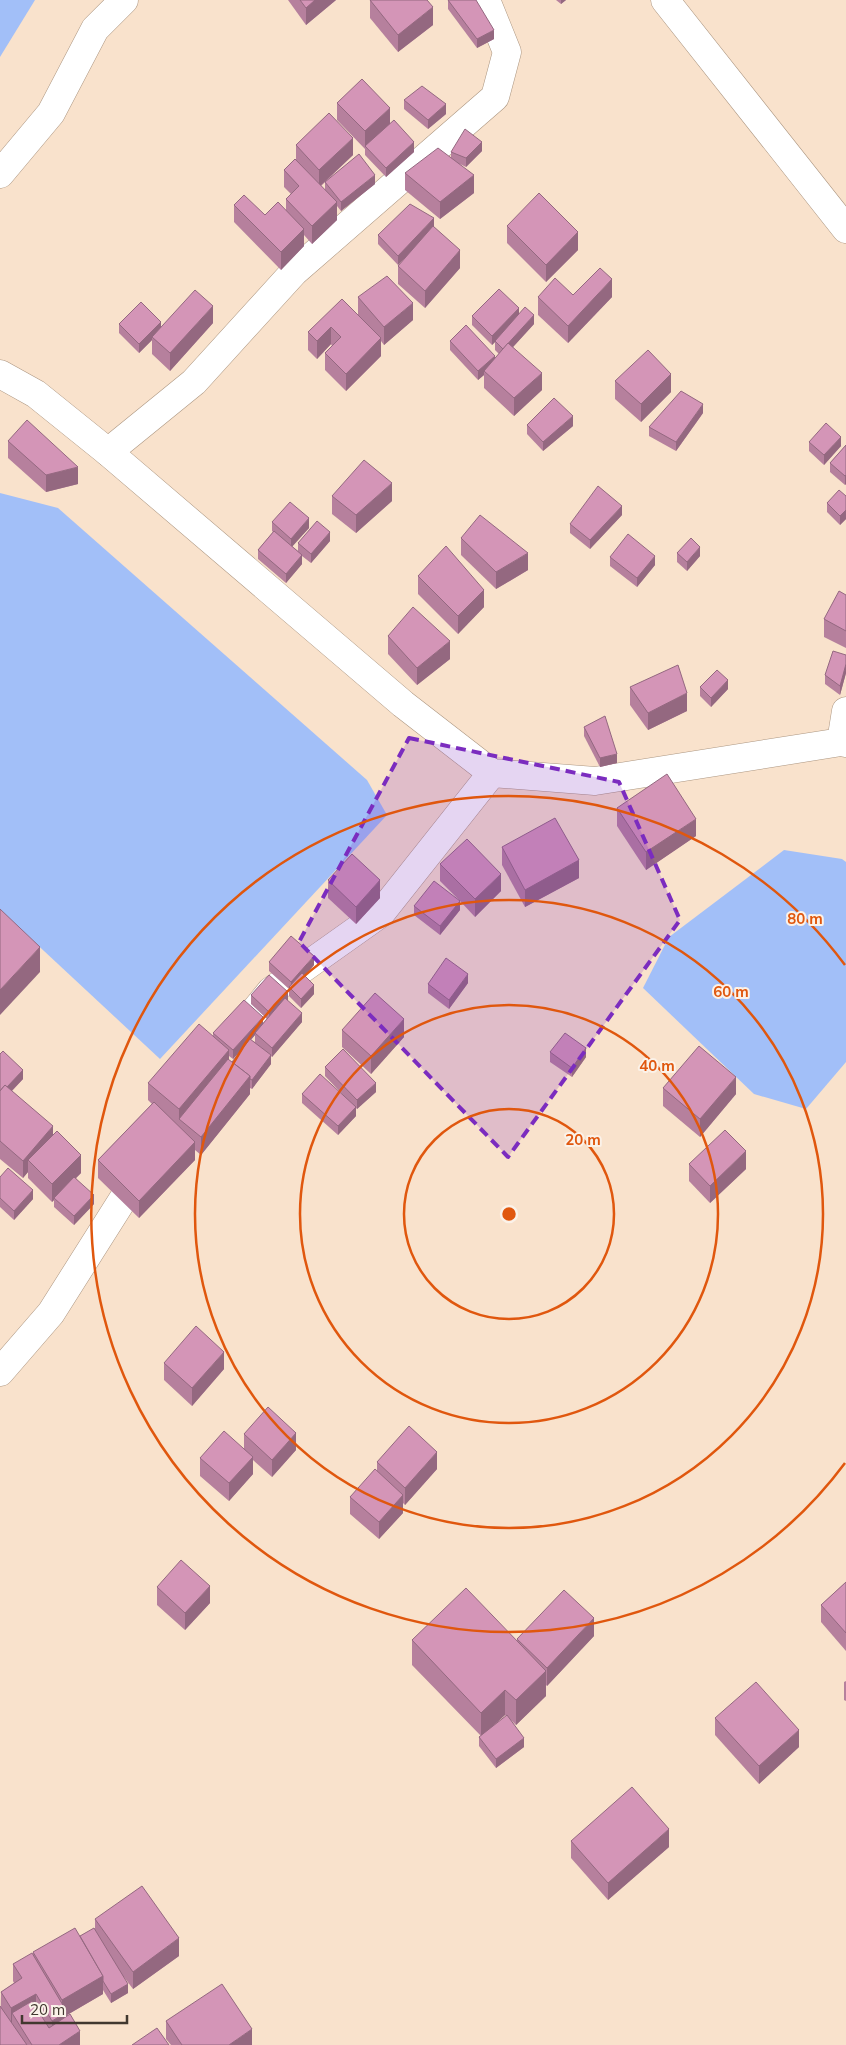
<svg xmlns="http://www.w3.org/2000/svg" width="846" height="2045" font-family="Mulish,sans-serif">
  <rect width="100%" height="100%" fill="#f9e2cc"/>
  <g fill="#a2bff8">
    <path d="M0,0H35L0,57Z"/>
    <path d="M0,493L58,508L367,780L387,815L160,1059L0,910Z"/>
    <path d="M784,850L842,859L846,862V1062L806,1109L754,1094L643,988L669,937Z"/>
  </g>
  <g fill="none" stroke-linecap="round" stroke-linejoin="round">
    <defs>
      <g id="minor">
        <path d="M665,0L846,229"/>
        <path d="M0,174L51,113L95,29L124,0"/>
        <path d="M108,452L194,382L294,272L495,97L507,52L486,0"/>
        <path d="M841,742L846,711"/>
        <path d="M231,1040L271,991L381,913L492,773"/>
        <path d="M0,1372L51,1313L125,1196L140,1168"/>
      </g>
      <path id="tertiary" d="M0,374L36,394L108,452L403,704L492,773L595,781L841,742L846,743"/>
    </defs>
    <use href="#minor" stroke="#ac9681" stroke-width="29"/>
    <use href="#tertiary" stroke="#ac9681" stroke-width="29"/>
    <use href="#minor" stroke="#fff" stroke-width="28"/>
    <use href="#tertiary" stroke="#fff" stroke-width="28"/>
  </g>
  <g fill="#b6809d" fill-rule="evenodd">
    <path d="M288,0H336L306,25Z"/>
    <path d="M370,0L433,25L398,52L370,18Z"/>
    <path d="M448,0L494,39L477,48L448,9Z"/>
    <path d="M556,0H566L561,4Z"/>
    <path d="M404,100L446,114L428,129L404,109Z"/>
    <path d="M337,103L390,124L414,152L386,177L365,155V148V149L337,120Z"/>
    <path d="M296,145L353,155L321,186L325,190V182L375,184L341,211L337,206V220L312,244L304,235V246L281,270L234,222V205L265,215L286,210V199L291,194L284,187V170L296,160Z"/>
    <path d="M482,151L466,167L460,164L474,193L440,219L405,190V173L451,157V152Z"/>
    <path d="M507,226L578,250L546,282L507,243Z"/>
    <path d="M434,227L460,268L425,308L398,284V266L410,252L398,265L378,244V235Z"/>
    <path d="M573,295L612,297L568,343L538,315V297Z"/>
    <path d="M358,297L413,320L384,345L381,341V356L346,391L325,370V353L332,346L331,344L317,359L308,350V332L358,314Z"/>
    <path d="M519,314L534,324L513,347L542,390L514,416L484,388V375L478,380L450,350V341L495,358L499,354L495,350V342L492,345L472,325V316Z"/>
    <path d="M213,323L170,371L152,354V340L139,353L119,333V324L161,327Z"/>
    <path d="M615,381L671,392L641,422L615,399Z"/>
    <path d="M703,413L676,451L649,436V427Z"/>
    <path d="M527,425L573,426L543,451L527,434Z"/>
    <path d="M8,441L78,484L46,492L8,458Z"/>
    <path d="M809,442L841,446L824,465L809,451Z"/>
    <path d="M846,445V484L845,485L830,472V463Z"/>
    <path d="M332,496L392,501L356,533L332,514Z"/>
    <path d="M846,496V519L840,525L827,512V503Z"/>
    <path d="M622,515L590,549L570,533V524Z"/>
    <path d="M272,522L309,528L292,546L298,551V543L330,541L311,563L302,556V564L286,583L258,559V550L273,532L272,531Z"/>
    <path d="M461,538L528,570L496,589L461,555Z"/>
    <path d="M677,553L700,556L687,571L677,562Z"/>
    <path d="M610,557L655,565L637,587L610,566Z"/>
    <path d="M418,576L484,607L458,634L418,594Z"/>
    <path d="M846,595V648L824,637V619Z"/>
    <path d="M388,636L450,659L417,685L388,654Z"/>
    <path d="M846,655V673L840,695L825,684V675Z"/>
    <path d="M630,687L687,711L648,730L630,705Z"/>
    <path d="M700,687L728,689L711,707L700,696Z"/>
    <path d="M584,727L617,763L600,767L584,736Z"/>
    <path d="M617,808L696,836L646,870L617,826Z"/>
    <path d="M502,847L579,878L525,907L502,865Z"/>
    <path d="M440,864L501,891L475,917L460,901V910L440,935L414,915V906L459,900L440,881Z"/>
    <path d="M328,880L380,898L356,924L328,898Z"/>
    <path d="M269,962L314,965L305,976L314,994L301,1008L289,996V989L269,971Z"/>
    <path d="M468,983L449,1009L428,993V984Z"/>
    <path d="M251,995L288,1001L302,1022L272,1057L271,1056V1064L252,1089L250,1088V1094L201,1155L195,1150V1160L139,1218L98,1178V1160L152,1104L148,1100V1083L213,1037V1033L263,1024L267,1019L251,1004ZM255,1035V1042L251,1040ZM245,1046L232,1062L229,1060V1056L233,1059Z"/>
    <path d="M342,1030L404,1037L371,1074L342,1047Z"/>
    <path d="M550,1052L586,1057L572,1077L550,1062Z"/>
    <path d="M0,1054L23,1079L12,1091L53,1135L81,1173L76,1178L94,1204L74,1225L54,1207V1200L52,1202L28,1178V1172L23,1178L0,1159Z"/>
    <path d="M325,1067L376,1092L357,1109L356,1108V1116L338,1135L302,1103V1094L345,1097L325,1076Z"/>
    <path d="M663,1088L736,1094L700,1137L663,1106Z"/>
    <path d="M689,1164L746,1169L710,1203L689,1181Z"/>
    <path d="M0,1177L33,1199L14,1220L0,1207Z"/>
    <path d="M164,1363L224,1369L192,1406L164,1380Z"/>
    <path d="M244,1434L296,1450L272,1477L253,1460V1474L229,1501L200,1476V1458L244,1448Z"/>
    <path d="M377,1462L437,1469L405,1505L403,1503V1513L379,1539L350,1514V1497L377,1471Z"/>
    <path d="M846,1582V1651L821,1622V1605Z"/>
    <path d="M157,1587L210,1603L185,1630L157,1605Z"/>
    <path d="M594,1636L547,1686L546,1685V1696L516,1725L511,1720L524,1747L496,1768L479,1746V1737L481,1736L412,1665V1640H517V1639ZM505,1715L506,1716L492,1727Z"/>
    <path d="M846,1681V1701L844,1700V1682Z"/>
    <path d="M715,1718L799,1747L759,1784L715,1735Z"/>
    <path d="M571,1841L669,1847L608,1900L571,1858Z"/>
    <path d="M95,1919L179,1956L133,1989L124,1977L128,1993L111,2003L103,1990V1994L67,2015L80,2045H0L1,1992L14,1983L13,1981V1964L33,1956V1952L80,1936L95,1929Z"/>
    <path d="M166,2021L252,2045H171L166,2039Z"/>
  </g>
  <g fill="#946880">
    <path d="M315,0H336L306,25V8Z"/>
    <path d="M561,0H566L561,4Z"/>
    <path d="M433,7V25L398,52V35Z"/>
    <path d="M494,30V39L477,48V39Z"/>
    <path d="M446,104V114L428,129V120Z"/>
    <path d="M390,108V125L365,146V149V131Z"/>
    <path d="M353,138V155L319,187V170Z"/>
    <path d="M414,142V152L386,177V168Z"/>
    <path d="M482,142V151L466,167V158Z"/>
    <path d="M375,175V184L341,211V202Z"/>
    <path d="M474,175V193L440,219V202Z"/>
    <path d="M337,202V220L312,244V226Z"/>
    <path d="M434,218V228L398,265V256Z"/>
    <path d="M304,229V246L281,270V252Z"/>
    <path d="M578,232V250L546,282V265Z"/>
    <path d="M460,250V268L425,308V291Z"/>
    <path d="M612,279V297L568,343V326Z"/>
    <path d="M413,303V320L384,345V327Z"/>
    <path d="M213,306V323L170,371V353Z"/>
    <path d="M519,308V317L495,341V342L492,345V336Z"/>
    <path d="M534,315V324L503,358V349Z"/>
    <path d="M161,322V331L152,337V340L139,353V344Z"/>
    <path d="M331,327V344L317,359V341Z"/>
    <path d="M381,338V356L346,391V374Z"/>
    <path d="M495,356V365L484,371V375L478,380V371Z"/>
    <path d="M542,373V390L514,416V398Z"/>
    <path d="M671,374V392L641,422V404Z"/>
    <path d="M703,404V413L676,451V442Z"/>
    <path d="M573,416V426L543,451V442Z"/>
    <path d="M841,437V446L824,465V455Z"/>
    <path d="M78,467V484L46,492V475Z"/>
    <path d="M846,475V484L845,485V476Z"/>
    <path d="M392,483V501L356,533V515Z"/>
    <path d="M622,506V515L590,549V540Z"/>
    <path d="M846,510V519L840,525V516Z"/>
    <path d="M309,518V528L291,548V539Z"/>
    <path d="M330,532V541L311,563V554Z"/>
    <path d="M700,547V556L687,571V562Z"/>
    <path d="M528,553V570L496,589V572Z"/>
    <path d="M302,555V564L286,583V574Z"/>
    <path d="M655,556V565L637,587V578Z"/>
    <path d="M484,590V607L458,634V616Z"/>
    <path d="M450,641V659L417,685V668Z"/>
    <path d="M846,664V673L840,695V686Z"/>
    <path d="M728,680V689L711,707V698Z"/>
    <path d="M687,693V711L648,730V713Z"/>
    <path d="M617,754V763L600,767V758Z"/>
    <path d="M696,819V836L646,870V852Z"/>
    <path d="M579,860V878L525,907V890Z"/>
    <path d="M501,874V891L475,917V899Z"/>
    <path d="M380,880V898L356,924V907Z"/>
    <path d="M460,901V910L440,935V926Z"/>
    <path d="M40,947V972L0,1015V990Z"/>
    <path d="M314,956V965L292,990L291,989V982Z"/>
    <path d="M468,974V983L449,1009V1000Z"/>
    <path d="M314,985V994L301,1008V999Z"/>
    <path d="M288,992V1001L269,1021V1012Z"/>
    <path d="M302,1013V1022L272,1057V1048Z"/>
    <path d="M263,1017V1026L255,1033V1035L233,1059V1050Z"/>
    <path d="M404,1019V1037L371,1074V1056Z"/>
    <path d="M586,1048V1057L572,1077V1068Z"/>
    <path d="M229,1050V1068L179,1119V1127V1109Z"/>
    <path d="M271,1055V1064L252,1089V1080Z"/>
    <path d="M23,1070V1079L0,1103V1094Z"/>
    <path d="M250,1076V1094L201,1155V1137Z"/>
    <path d="M736,1077V1094L700,1137V1119Z"/>
    <path d="M376,1083V1092L357,1109V1100Z"/>
    <path d="M356,1107V1116L338,1135V1126Z"/>
    <path d="M53,1126V1144L28,1160V1172L23,1178V1161Z"/>
    <path d="M195,1142V1160L139,1218V1201Z"/>
    <path d="M746,1151V1169L710,1203V1186Z"/>
    <path d="M81,1155V1173L55,1199L54,1198V1200L52,1202V1184Z"/>
    <path d="M33,1190V1199L14,1220V1211Z"/>
    <path d="M94,1195V1204L74,1225V1216Z"/>
    <path d="M224,1352V1369L192,1406V1388Z"/>
    <path d="M296,1433V1450L272,1477V1460Z"/>
    <path d="M437,1452V1469L405,1505V1488Z"/>
    <path d="M253,1457V1474L229,1501V1483Z"/>
    <path d="M403,1495V1513L379,1539V1522Z"/>
    <path d="M210,1586V1603L185,1630V1613Z"/>
    <path d="M594,1618V1636L547,1686V1668Z"/>
    <path d="M546,1671V1696L516,1725V1700Z"/>
    <path d="M505,1690V1715L481,1737V1713Z"/>
    <path d="M799,1730V1747L759,1784V1766Z"/>
    <path d="M524,1738V1747L496,1768V1759Z"/>
    <path d="M669,1829V1847L608,1900V1883Z"/>
    <path d="M179,1938V1956L133,1989V1972Z"/>
    <path d="M103,1976V1994L67,2015V2030L52,2039V2021L62,2016V2000Z"/>
    <path d="M128,1984V1993L111,2003V1994Z"/>
    <path d="M36,1994V2011L12,2013V2025L11,2026V2008Z"/>
    <path d="M252,2029V2045H229Z"/>
    <path d="M80,2031V2045H59Z"/>
  </g>
  <g fill="#d495b7" stroke="#946880">
    <path d="M300,0H315L306,8Z"/>
    <path d="M370,0H427L433,7L398,35Z"/>
    <path d="M448,0H476L494,30L477,39Z"/>
    <path d="M362,79L390,108L365,131L337,103Z"/>
    <path d="M422,86L446,104L428,120L404,100Z"/>
    <path d="M329,113L353,138L319,170L296,145Z"/>
    <path d="M394,120L414,142L386,168L365,146Z"/>
    <path d="M465,129L482,142L466,158L451,152Z"/>
    <path d="M438,148L474,175L440,202L405,173Z"/>
    <path d="M359,154L375,175L341,202L325,182Z"/>
    <path d="M295,159L337,202L312,226L286,199L299,186L284,170Z"/>
    <path d="M539,193L578,232L546,265L507,226Z"/>
    <path d="M244,195L265,215L278,202L304,229L281,252L234,205Z"/>
    <path d="M410,204L434,218L398,256L378,235Z"/>
    <path d="M433,226L460,250L425,291L398,266Z"/>
    <path d="M600,268L612,279L568,326L538,297L555,278L573,295Z"/>
    <path d="M387,276L413,303L384,327L358,297Z"/>
    <path d="M499,289L519,308L492,336L472,316Z"/>
    <path d="M195,290L213,306L170,353L152,337Z"/>
    <path d="M342,299L381,338L346,374L325,353L341,337L331,327L317,341L308,332Z"/>
    <path d="M141,302L161,322L139,344L119,324Z"/>
    <path d="M525,307L534,315L503,349L495,341Z"/>
    <path d="M466,325L495,356L478,371L450,341Z"/>
    <path d="M508,343L542,373L514,398L484,371Z"/>
    <path d="M648,350L671,374L641,404L615,381Z"/>
    <path d="M681,391L703,404L676,442L649,427Z"/>
    <path d="M554,398L573,416L543,442L527,425Z"/>
    <path d="M27,420L78,467L46,475L8,441Z"/>
    <path d="M826,423L841,437L824,455L809,442Z"/>
    <path d="M846,445V475L845,476L830,463Z"/>
    <path d="M364,460L392,483L356,515L332,496Z"/>
    <path d="M598,486L622,506L590,540L570,524Z"/>
    <path d="M839,490L846,496V510L840,516L827,503Z"/>
    <path d="M290,502L309,518L291,539L272,522Z"/>
    <path d="M480,515L528,553L496,572L461,538Z"/>
    <path d="M317,521L330,532L311,554L298,543Z"/>
    <path d="M274,531L302,555L286,574L258,550Z"/>
    <path d="M628,534L655,556L637,578L610,557Z"/>
    <path d="M691,538L700,547L687,562L677,553Z"/>
    <path d="M446,546L484,590L458,616L418,576Z"/>
    <path d="M839,591L846,595V631L824,619Z"/>
    <path d="M413,607L450,641L417,668L388,636Z"/>
    <path d="M833,651L846,655V664L840,686L825,675Z"/>
    <path d="M678,665L687,693L648,713L630,687Z"/>
    <path d="M717,670L728,680L711,698L700,687Z"/>
    <path d="M605,716L617,754L600,758L584,727Z"/>
    <path d="M667,774L696,819L646,852L617,808Z"/>
    <path d="M555,818L579,860L525,890L502,847Z"/>
    <path d="M467,839L501,874L475,899L440,864Z"/>
    <path d="M352,854L380,880L356,907L328,880Z"/>
    <path d="M434,881L460,901L440,926L414,906Z"/>
    <path d="M0,909L40,947L0,990Z"/>
    <path d="M291,936L314,956L291,982L269,962Z"/>
    <path d="M446,958L468,974L449,1000L428,984Z"/>
    <path d="M302,973L314,985L301,999L289,987Z"/>
    <path d="M269,975L288,992L269,1012L251,995Z"/>
    <path d="M375,993L404,1019L371,1056L342,1030Z"/>
    <path d="M285,998L302,1013L272,1048L255,1033Z"/>
    <path d="M244,1000L263,1017L233,1050L213,1033Z"/>
    <path d="M199,1024L229,1050L179,1109L148,1083Z"/>
    <path d="M565,1033L586,1048L572,1068L550,1052Z"/>
    <path d="M250,1039L271,1055L252,1080L250,1079V1076L232,1062Z"/>
    <path d="M699,1046L736,1077L700,1119L663,1088Z"/>
    <path d="M343,1049L376,1083L357,1100L325,1067Z"/>
    <path d="M3,1051L23,1070L7,1087L5,1085L0,1091V1054Z"/>
    <path d="M228,1059L250,1076L201,1137L179,1119Z"/>
    <path d="M320,1074L356,1107L338,1126L302,1094Z"/>
    <path d="M5,1085L53,1126L23,1161L0,1141V1091Z"/>
    <path d="M154,1102L195,1142L139,1201L98,1160Z"/>
    <path d="M725,1130L746,1151L710,1186L689,1164Z"/>
    <path d="M57,1131L81,1155L52,1184L28,1160Z"/>
    <path d="M8,1168L33,1190L14,1211L0,1198V1177Z"/>
    <path d="M74,1177L94,1195L74,1216L54,1198Z"/>
    <path d="M196,1326L224,1352L192,1388L164,1363Z"/>
    <path d="M268,1407L296,1433L272,1460L244,1434Z"/>
    <path d="M409,1426L437,1452L405,1488L377,1462Z"/>
    <path d="M224,1431L253,1457L229,1483L200,1458Z"/>
    <path d="M375,1469L403,1495L379,1522L350,1497Z"/>
    <path d="M181,1560L210,1586L185,1613L157,1587Z"/>
    <path d="M846,1582V1633L821,1605Z"/>
    <path d="M466,1588L546,1671L516,1700L505,1690L481,1713L412,1640Z"/>
    <path d="M564,1590L594,1618L547,1668L517,1639Z"/>
    <path d="M756,1682L799,1730L759,1766L715,1718Z"/>
    <path d="M507,1715L524,1738L496,1759L479,1737Z"/>
    <path d="M632,1787L669,1829L608,1883L571,1841Z"/>
    <path d="M142,1886L179,1938L133,1972L95,1919Z"/>
    <path d="M75,1928L103,1976L62,2000L33,1952Z"/>
    <path d="M94,1928L128,1984L111,1994L103,1981V1976L80,1936Z"/>
    <path d="M32,1953L67,2012L52,2021L36,1994L11,2008L1,1992L22,1978L13,1964Z"/>
    <path d="M222,1984L252,2029L229,2045H182L166,2021Z"/>
    <path d="M32,2001L49,2028L70,2014L80,2031L59,2045H32L12,2013Z"/>
    <path d="M0,2006L27,2045H0Z"/>
    <path d="M157,2028L169,2045H132Z"/>
  </g>
  <path fill="#7b2cbf" fill-opacity="0.2" stroke="#7b2cbf" stroke-width="4" stroke-dasharray="10 6" stroke-linejoin="round" d="M409,738L619,782L680,920L508,1157L299,942Z"/>
  <g fill="none" stroke="#e0570e" stroke-width="2.5">
    <circle cx="509" cy="1214" r="105"/>
    <circle cx="509" cy="1214" r="209"/>
    <circle cx="509" cy="1214" r="314"/>
    <path d="M845 1463A418 418 0 1 1 845 965"/>
  </g>
  <circle cx="509" cy="1214" r="8" fill="#e0570e" stroke="#fbf2e9" stroke-width="2.5"/>
  <g font-size="15" text-anchor="middle" font-weight="bold" fill="#e0570e" stroke="#fbf2e9" stroke-width="4" stroke-linejoin="round" paint-order="stroke">
    <text x="805" y="924">80 m</text>
    <text x="731" y="997">60 m</text>
    <text x="657" y="1071">40 m</text>
    <text x="583" y="1145">20 m</text>
  </g>
  <path d="M22 2015v8h105v-8" fill="none" stroke="#41382f" stroke-width="2.5"/>
  <text x="30" y="2015" font-size="15" fill="#41382f" stroke="#fbf2e9" stroke-width="4" paint-order="stroke">20 m</text>
</svg>
